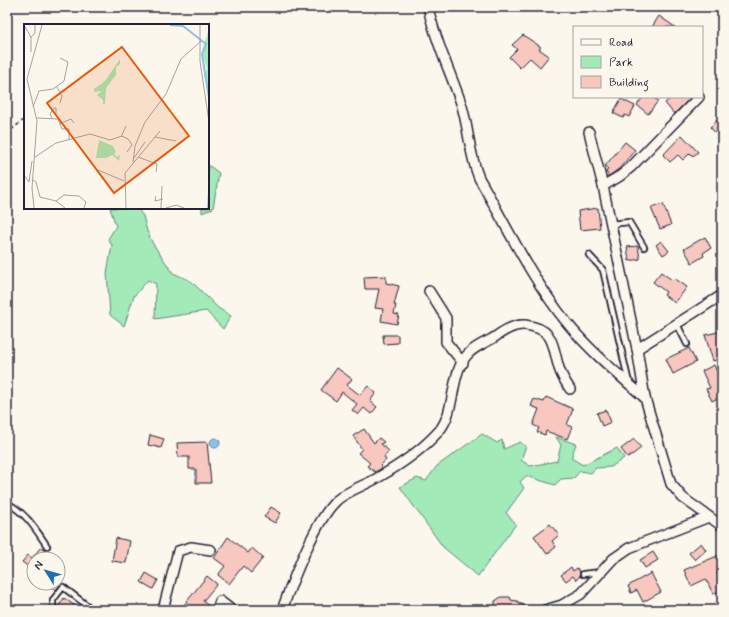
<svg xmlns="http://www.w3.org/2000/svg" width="729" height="617" font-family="Mynerve,sans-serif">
  <rect width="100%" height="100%" fill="#fbf7ec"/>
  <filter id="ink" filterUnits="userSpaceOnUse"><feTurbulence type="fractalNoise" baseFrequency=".025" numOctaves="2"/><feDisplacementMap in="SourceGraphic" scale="8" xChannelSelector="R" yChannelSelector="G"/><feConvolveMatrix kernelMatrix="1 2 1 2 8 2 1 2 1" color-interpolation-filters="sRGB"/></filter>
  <g filter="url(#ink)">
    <g fill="#a2ebb9" stroke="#62867a">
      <path d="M208,165L219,173L213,208L202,213V208H208Z"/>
      <path d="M110,208H137L143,216L147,231L153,244L173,273L191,281L218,308L231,316L223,329L206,311L155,319L156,284L148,280L134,296L124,326L110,315L107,273L112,245L108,239L116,226Z"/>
      <path d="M482,434L497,443L502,440L504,449L520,442L526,446L521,460L530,466L557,461L561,445L556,437L576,444L571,458L583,465L617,448L624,458L611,467L596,468L591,473L580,471L574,478L561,479L555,485L526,476L520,482L524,488L506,513L516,524L478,576L443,547L400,487L417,478L426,481L437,466Z"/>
    </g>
    <circle fill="#8cc2ea" stroke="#6282a4" cx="215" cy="443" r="5"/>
    <g fill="#f7c7c0" stroke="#22223b">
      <path d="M659,16L675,27H652Z"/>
      <path d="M523,35L541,47L539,49L549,56L540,67L530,58L520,68L509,57L517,49L512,45Z"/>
      <path d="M643,97H653L658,101L648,114L637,105Z"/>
      <path d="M672,97H691L674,114L665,103Z"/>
      <path d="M621,99L635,106L629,117L625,115L623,118L613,113Z"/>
      <path d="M722,115V132L718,136L710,127Z"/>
      <path d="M682,135L698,152L693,156L690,153L683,160L678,155L670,162L663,155Z"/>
      <path d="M625,142L635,150L620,168L609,176L606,172L608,169L605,166Z"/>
      <path d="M663,204L671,225L660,229L651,208Z"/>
      <path d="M598,208L600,228L580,230L578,211Z"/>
      <path d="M705,237L711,248L703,253L704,256L692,263L684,249Z"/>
      <path d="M661,241L669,251L663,255L656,245Z"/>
      <path d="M638,246L640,259L629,261L627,247Z"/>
      <path d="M661,272L672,280L674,278L687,287L675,303L664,295L666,292L653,282Z"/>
      <path d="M386,276V283L399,286L394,305H396L394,314L399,315L397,324L381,321L383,309L375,308L379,289H365L364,277Z"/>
      <path d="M722,331V358L713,361L705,335Z"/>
      <path d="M383,335H398V343L384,344Z"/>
      <path d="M689,348L696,362L673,374L666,359Z"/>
      <path d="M714,365L720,378L722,377V396L712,401L706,389L710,388L702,371Z"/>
      <path d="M337,368L352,379L347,385L360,395L368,386L376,393L370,401L377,407L371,414L364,408L358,415L352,410L357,404L342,392L336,401L321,390Z"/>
      <path d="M546,397L573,409L567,425L572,427L567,439L546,431L545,435L537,432L539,428L533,425L539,409L531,406L534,399L544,402Z"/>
      <path d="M606,410L611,422L602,426L597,413Z"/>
      <path d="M364,429L374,443L379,438L384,442L381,444L389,451L384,457L386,460L380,466L382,468L375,472L367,466L370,463L358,453L362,449L353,436Z"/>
      <path d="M150,435L164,439L161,448L148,445Z"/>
      <path d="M634,439L641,448L628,458L621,449Z"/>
      <path d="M207,442L211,483H196V469H189V457H178L177,443Z"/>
      <path d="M271,507L281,513L275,523L264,517Z"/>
      <path d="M550,524L559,535L552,541L556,547L547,554L534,536Z"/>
      <path d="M228,537L248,553L252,548L263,558L251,573L243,566L229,584L218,575L225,566L214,558Z"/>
      <path d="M116,538L130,541L126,563L112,561Z"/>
      <path d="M701,543L706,550L695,560L689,553Z"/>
      <path d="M41,547L47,552L48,551L56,559H33L34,571L22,562L28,555L32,558Z"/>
      <path d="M653,552L658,560L645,568L640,560Z"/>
      <path d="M722,554V571L717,573L722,583V590L713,594L706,579L691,586L684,570Z"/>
      <path d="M571,567L573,571L577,568L580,572V576L576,580L573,576L566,581L561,575Z"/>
      <path d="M146,573L158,580L153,589L141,582Z"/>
      <path d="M651,573L661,592L643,602L637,590L631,593L628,586Z"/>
      <path d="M207,576L217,584L203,601L211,608V610H180Z"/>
      <path d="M46,583H57L60,585L56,590Z"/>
      <path d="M501,597H510L511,600L517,601L530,610H495V601Z"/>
      <path d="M64,598L81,610H62L58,607Z"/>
    </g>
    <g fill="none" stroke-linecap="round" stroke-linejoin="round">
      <defs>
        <g id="lane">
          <path d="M611,224L629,222L644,247"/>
          <path d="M589,255L603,270L629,383"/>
          <path d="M717,298L722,311"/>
          <path d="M677,324L687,344"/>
          <path d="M7,503C26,513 35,528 47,546"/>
          <path d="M583,574L601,572"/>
          <path d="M53,610V600L63,587L93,610"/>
        </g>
        <g id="street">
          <path d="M428,7C435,41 450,71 461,103C469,128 469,154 479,178C507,227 532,280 568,324C591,352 619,375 645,398"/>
          <path d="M589,132L603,186L637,349L645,398L671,484L683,498L722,526"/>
          <path d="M603,186L620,176L631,167L699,97"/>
          <path d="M429,291L446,318V342L463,363"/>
          <path d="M637,349L722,295"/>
          <path d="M163,610L178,551L191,547L211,550"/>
          <path d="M217,610L220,601L232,610"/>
          <path d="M282,610C292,582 316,519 337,500C349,490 366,485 379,477C400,465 423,449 439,431C457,410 449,372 469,353C476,346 487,342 495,337C503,331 515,324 525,325C556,329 552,346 559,368C561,375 566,383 570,389"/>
          <path d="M545,610L562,605L581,594L613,559L629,548L709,517"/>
        </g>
      </defs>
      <use href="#lane" stroke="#22223b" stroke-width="8"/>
      <use href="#street" stroke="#22223b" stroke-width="12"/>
      <path stroke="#22223b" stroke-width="1.5" stroke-dasharray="3 3" stroke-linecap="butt" d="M7,133L25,119"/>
      <use href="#lane" stroke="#fbf7ec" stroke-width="4.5"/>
      <use href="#street" stroke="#fbf7ec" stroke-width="9"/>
    </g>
  </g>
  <g transform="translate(24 24)">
    <rect width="185" height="185" fill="#fbf7ec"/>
    <path d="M185,4V65L180,52L183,45L178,28ZM96,35V40L92,43V51L82,64L81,80H79V76L73,71L78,67L70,68V65L81,57ZM75,116L89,122L92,128L90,130L93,133L96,131L95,137L100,141L88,131L82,134H72Z" fill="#a2ebb9"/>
    <path fill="none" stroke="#8cc2ea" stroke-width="2" d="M146,1L159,2L182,20L178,30L185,74M184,184L185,167"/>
    <path fill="none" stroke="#a4a2a5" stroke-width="1" d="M0,1L7,13V28M176,1V37L185,98M7,13L11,9V1M33,63L38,72L36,79M9,83L15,67L29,65L40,57L44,38L36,34M12,94L34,95L38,105H45V115M28,94L26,90L30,84H32V90M35,100L47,95L50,99M97,113L102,102M131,113L152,117M11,133L32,119L66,110L86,116L98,112L104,115L108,121L103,128M114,133L133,140L132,148M110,134L121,118M109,138L111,122L121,98L142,70L157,35L177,17M74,146L100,157M0,151L5,158L8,137M9,156L12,158L16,173L32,177L41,184M132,172L131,177L139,175M32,177L40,171L55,172L62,178L60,184M10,184L8,164L13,97L3,55L18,1M102,184L101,149L136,107M137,184L138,162M142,184L152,181L160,184"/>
    <path fill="#e8590c" fill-opacity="0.15" stroke="#e8590c" stroke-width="2" d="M98,23L165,112L90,169L23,79Z"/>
    <rect width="185" height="185" fill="none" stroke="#22223b" stroke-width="2"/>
  </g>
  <rect width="729" height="617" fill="none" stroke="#fbf7ec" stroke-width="24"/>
  <rect x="12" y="12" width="705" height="593" fill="none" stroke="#22223b" stroke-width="1.5" filter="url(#ink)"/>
  <rect x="573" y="26" width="130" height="72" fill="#fbf7ec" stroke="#a4a2a5"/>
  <rect x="581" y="39" width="20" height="6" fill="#fbf7ec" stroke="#a4a2a5"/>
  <text x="609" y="46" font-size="12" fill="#22223b">Road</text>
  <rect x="581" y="56" width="20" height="12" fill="#a2ebb9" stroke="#a4a2a5"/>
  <text x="609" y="66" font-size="12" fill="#22223b">Park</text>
  <rect x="581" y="76" width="20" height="12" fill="#f7c7c0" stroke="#a4a2a5"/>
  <text x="609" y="86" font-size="12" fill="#22223b">Building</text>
  <g transform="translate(46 571) rotate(307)"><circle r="19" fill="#fbf7ec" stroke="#a4a2a5"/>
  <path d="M0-3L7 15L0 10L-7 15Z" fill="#1f6fb2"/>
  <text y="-6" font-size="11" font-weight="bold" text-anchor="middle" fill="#22223b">N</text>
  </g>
</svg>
